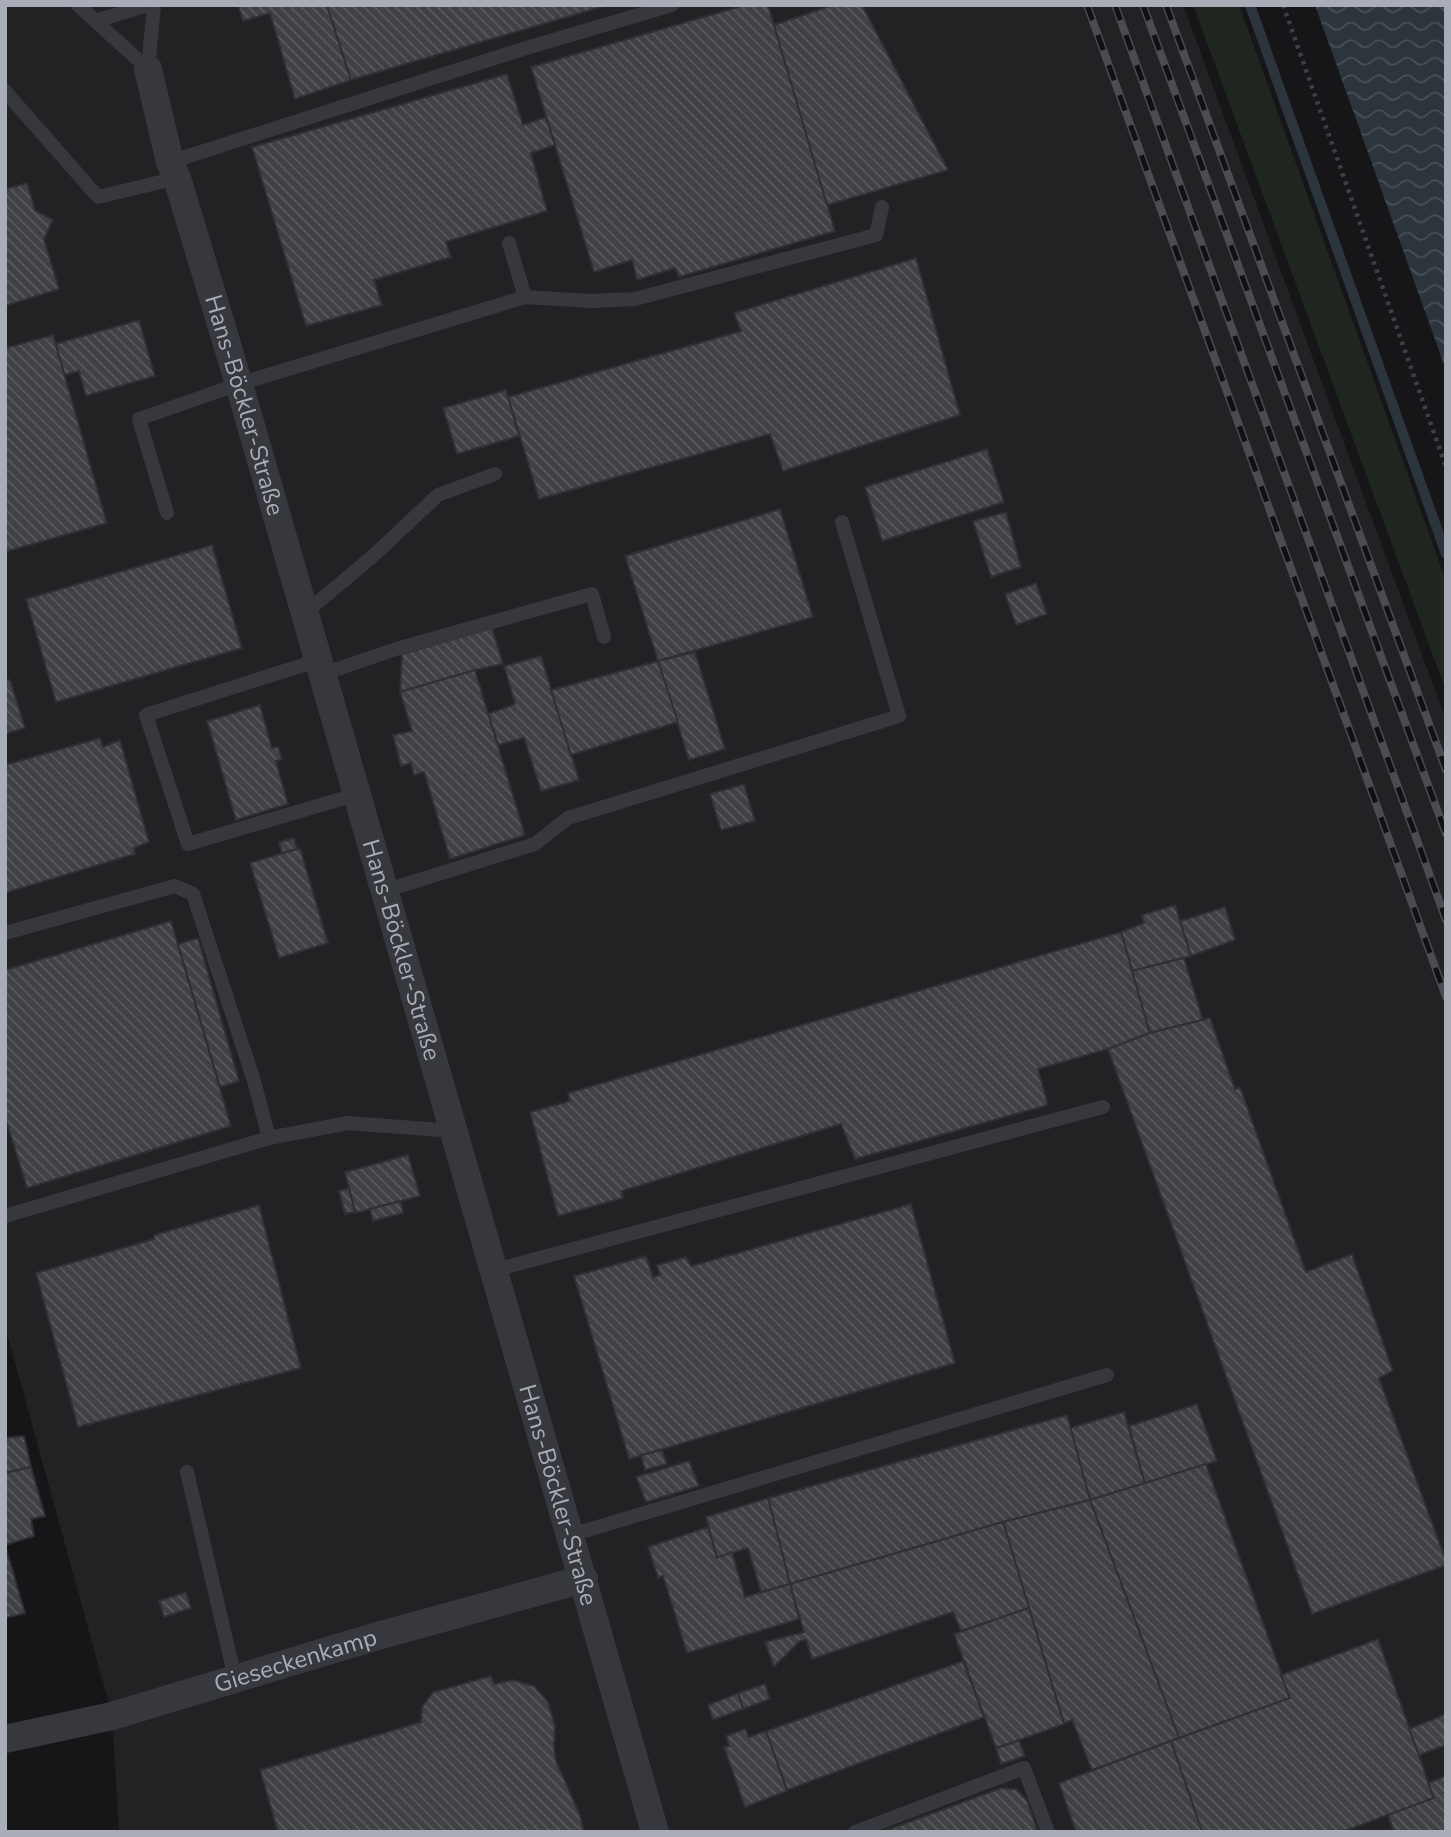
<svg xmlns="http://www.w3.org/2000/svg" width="1451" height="1837" font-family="'Nunito Sans',sans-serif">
  <defs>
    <pattern id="water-waves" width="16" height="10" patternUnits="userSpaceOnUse" patternTransform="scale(1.75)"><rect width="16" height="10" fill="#2c353c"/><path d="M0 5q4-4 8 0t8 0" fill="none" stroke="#485056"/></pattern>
    <pattern id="building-back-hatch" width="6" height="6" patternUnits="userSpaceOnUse" patternTransform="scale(1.75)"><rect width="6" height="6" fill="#404145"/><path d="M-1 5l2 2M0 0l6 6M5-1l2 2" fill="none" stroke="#595a5e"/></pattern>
  </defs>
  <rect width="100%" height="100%" fill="#161618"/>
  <path fill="#222225" d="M5,5H1183L1446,720V1832H119L112,1715L5,1326Z"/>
  <path fill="#1e261f" d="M1193,5H1239L1446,581V691Z"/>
  <path fill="url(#water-waves)" d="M1315,5H1446V370Z"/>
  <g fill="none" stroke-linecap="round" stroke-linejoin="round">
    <path stroke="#2c353c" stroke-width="10" d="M1250,5L1446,554"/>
  </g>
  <g fill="url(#building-back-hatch)" stroke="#303034" stroke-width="2">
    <path d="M238,5H327L351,80L295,99L270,13L243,21Z"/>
    <path d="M327,5H608L351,80Z"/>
    <path d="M745,5H768L835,231L679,277L675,268L637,280L632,260L594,272L531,67Z"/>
    <path d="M833,5H862L948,170L827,205L774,25Z"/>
    <path d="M507,74L523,125L546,117L555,145L531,153L547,211L446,242L451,257L374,280L382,305L306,326L252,147Z"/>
    <path d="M27,183L35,210L53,220L44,239L59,289L5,306V189Z"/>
    <path d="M916,258L960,415L783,471L770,434L539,499L508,397L741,331L734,313Z"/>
    <path d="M139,320L155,376L86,396L79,371L64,375L55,344Z"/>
    <path d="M53,335L107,523L5,552V348Z"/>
    <path d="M506,390L519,436L457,454L443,408Z"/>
    <path d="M987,449L1004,502L882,541L865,487Z"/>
    <path d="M780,509L813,617L658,661L625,556Z"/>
    <path d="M1006,512L1021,567L991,577L973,521Z"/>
    <path d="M212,545L242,648L56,702L26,599Z"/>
    <path d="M1036,583L1047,614L1016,625L1005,594Z"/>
    <path d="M492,628L503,664L475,670L400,692L402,654Z"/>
    <path d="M695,652L725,749L689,760L658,661Z"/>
    <path d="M541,656L579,780L541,791L524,738L498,745L488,714L515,704L504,666Z"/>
    <path d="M658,661L678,722L571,755L551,690Z"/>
    <path d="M475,670L525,835L450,859L424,772L414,775L411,763L401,766L393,735L412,731L400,692Z"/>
    <path d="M10,680L25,728L5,734V681Z"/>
    <path d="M260,705L272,748L278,747L282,759L276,761L288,804L236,820L207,721Z"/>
    <path d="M100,738L103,747L120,740L149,842L134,848L135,854L5,893V765Z"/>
    <path d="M744,784L755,821L721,830L710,794Z"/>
    <path d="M294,838L297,849L282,853L279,842Z"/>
    <path d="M300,848L328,943L279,958L250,863Z"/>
    <path d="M1175,905L1191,956L1132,971L1121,932L1144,923L1142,915Z"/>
    <path d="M1225,907L1235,940L1191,956L1180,921Z"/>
    <path d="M171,921L231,1126L27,1188L5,1117V970Z"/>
    <path d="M1121,932L1150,1033L1108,1049L1038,1069L1048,1105L855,1159L841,1124L622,1191L623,1198L558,1216L530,1112L570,1101L568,1093Z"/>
    <path d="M198,938L239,1081L220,1087L178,944Z"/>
    <path d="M1184,958L1203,1020L1150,1033L1132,971Z"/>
    <path d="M1210,1018L1235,1089L1240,1087L1306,1272L1352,1254L1393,1371L1379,1378L1446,1561V1565L1312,1614L1108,1049L1150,1033Z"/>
    <path d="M408,1155L420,1196L355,1213L345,1172Z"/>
    <path d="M349,1188L355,1212L345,1214L339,1191Z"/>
    <path d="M401,1201L403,1213L373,1221L370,1209Z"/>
    <path d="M911,1204L955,1363L629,1459L574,1276L646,1256L653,1277L660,1275L657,1265L686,1257L691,1266Z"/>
    <path d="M259,1205L301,1368L78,1427L36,1273L154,1239V1235Z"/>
    <path d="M1197,1404L1217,1461L1145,1484L1129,1426Z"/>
    <path d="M1124,1412L1145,1484L1090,1500L1070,1428Z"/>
    <path d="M1067,1415L1090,1500L1003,1522L790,1584L768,1498Z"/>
    <path d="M24,1436L31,1467L5,1473V1438Z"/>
    <path d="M662,1450L667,1464L645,1470L641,1455Z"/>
    <path d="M689,1461L699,1486L646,1502L636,1477Z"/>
    <path d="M1206,1464L1290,1698L1179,1738L1090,1500Z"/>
    <path d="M31,1467L45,1516L31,1519L34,1536L5,1545L25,1613L5,1618V1473Z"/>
    <path d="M768,1498L790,1584L761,1592L748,1548L717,1558L706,1517Z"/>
    <path d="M1090,1500L1179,1738L1092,1770L1072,1720L1064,1724L1003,1522Z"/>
    <path d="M1003,1522L1029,1608L961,1631L953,1612L812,1659L806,1640L800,1641L774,1667L765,1642L804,1632L790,1584Z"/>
    <path d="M708,1527L717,1558L732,1552L745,1597L790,1584L799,1619L687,1653L663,1576L658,1578L648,1547Z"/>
    <path d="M186,1592L191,1608L164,1617L159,1601Z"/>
    <path d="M1029,1608L1064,1724L996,1748L954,1634Z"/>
    <path d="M1378,1639L1434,1798L1342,1832H1202L1171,1741L1290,1698L1281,1675Z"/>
    <path d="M963,1661L984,1717L787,1790L766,1731Z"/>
    <path d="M491,1676L494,1684L513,1680L534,1686L548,1702L555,1726L554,1747L556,1761L580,1815L584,1832H278L260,1770L421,1722L422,1707L433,1692Z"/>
    <path d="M765,1684L770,1699L743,1709L738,1693Z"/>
    <path d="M738,1693L743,1709L713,1720L708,1705Z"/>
    <path d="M1446,1714V1745L1419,1755L1409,1729Z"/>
    <path d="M745,1729L749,1737L766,1731L787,1791L745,1807L724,1747L729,1746L726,1736Z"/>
    <path d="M1019,1741L1025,1756L1001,1764L996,1748Z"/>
    <path d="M1171,1741L1202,1832H1076L1059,1783Z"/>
    <path d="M1446,1776V1832H1394L1388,1815L1434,1798L1428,1783Z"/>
    <path d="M1001,1788L1016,1789L1027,1800L1038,1832H882Z"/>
  </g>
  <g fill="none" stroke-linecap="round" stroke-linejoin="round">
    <path stroke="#3d3f44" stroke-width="4.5" stroke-dasharray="3.5 5" stroke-linecap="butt" d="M1283,5L1446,467"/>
    <g stroke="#37383d" stroke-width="14">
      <path d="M78,5L148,69"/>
      <path d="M95,21L148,5"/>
      <path d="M148,69L154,5"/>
      <path d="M5,91L98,197L177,178"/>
      <path d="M170,162L523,49L672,5"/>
      <path d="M525,297L592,301L635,299L876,235L882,207"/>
      <path d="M167,513L139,419L239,384L525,297L509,243"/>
      <path d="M305,613L372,557L438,495L495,474"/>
      <path d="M319,660L146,715L188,844L358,794"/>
      <path d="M323,674L396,649L592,594L604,637"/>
      <path d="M384,891L535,844L568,818L899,716L842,522"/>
      <path d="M5,933L175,886L193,894L254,1081L269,1138"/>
      <path d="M5,1216L269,1138L348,1123L454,1131"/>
      <path d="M495,1270L1103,1107"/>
      <path d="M187,1472L235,1678"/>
      <path d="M571,1535L1107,1375"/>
      <path d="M855,1832L1024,1768L1048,1832"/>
    </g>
    <g stroke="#37383d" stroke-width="28">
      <path id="s1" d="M148,69L170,162L177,178L239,384L655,1832"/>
      <path id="s2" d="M5,1739L112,1716L374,1637L584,1579"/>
    </g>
    <defs>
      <g id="rail">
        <path d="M1087,5L1446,997"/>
        <path d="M1115,5L1446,920"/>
        <path d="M1143,5L1446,834"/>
        <path d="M1166,5L1446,770"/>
      </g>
    </defs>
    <use href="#rail" stroke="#4a4c52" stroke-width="8"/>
    <use href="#rail" stroke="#111113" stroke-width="5" stroke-dasharray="16" stroke-linecap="butt"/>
  </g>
  <g text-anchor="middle" stroke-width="5" stroke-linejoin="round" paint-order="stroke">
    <g font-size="24" fill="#a8adb8" stroke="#111113">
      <text dy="8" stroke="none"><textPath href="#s1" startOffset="350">Hans-Böckler-Straße</textPath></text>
      <text dy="8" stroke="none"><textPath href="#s1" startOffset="917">Hans-Böckler-Straße</textPath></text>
      <text dy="8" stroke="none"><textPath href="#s1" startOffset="1484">Hans-Böckler-Straße</textPath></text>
      <text dy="8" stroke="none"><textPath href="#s2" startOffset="301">Gieseckenkamp</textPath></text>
    </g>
  </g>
  <rect width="1451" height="1837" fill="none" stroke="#a8adb8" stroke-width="14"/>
</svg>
